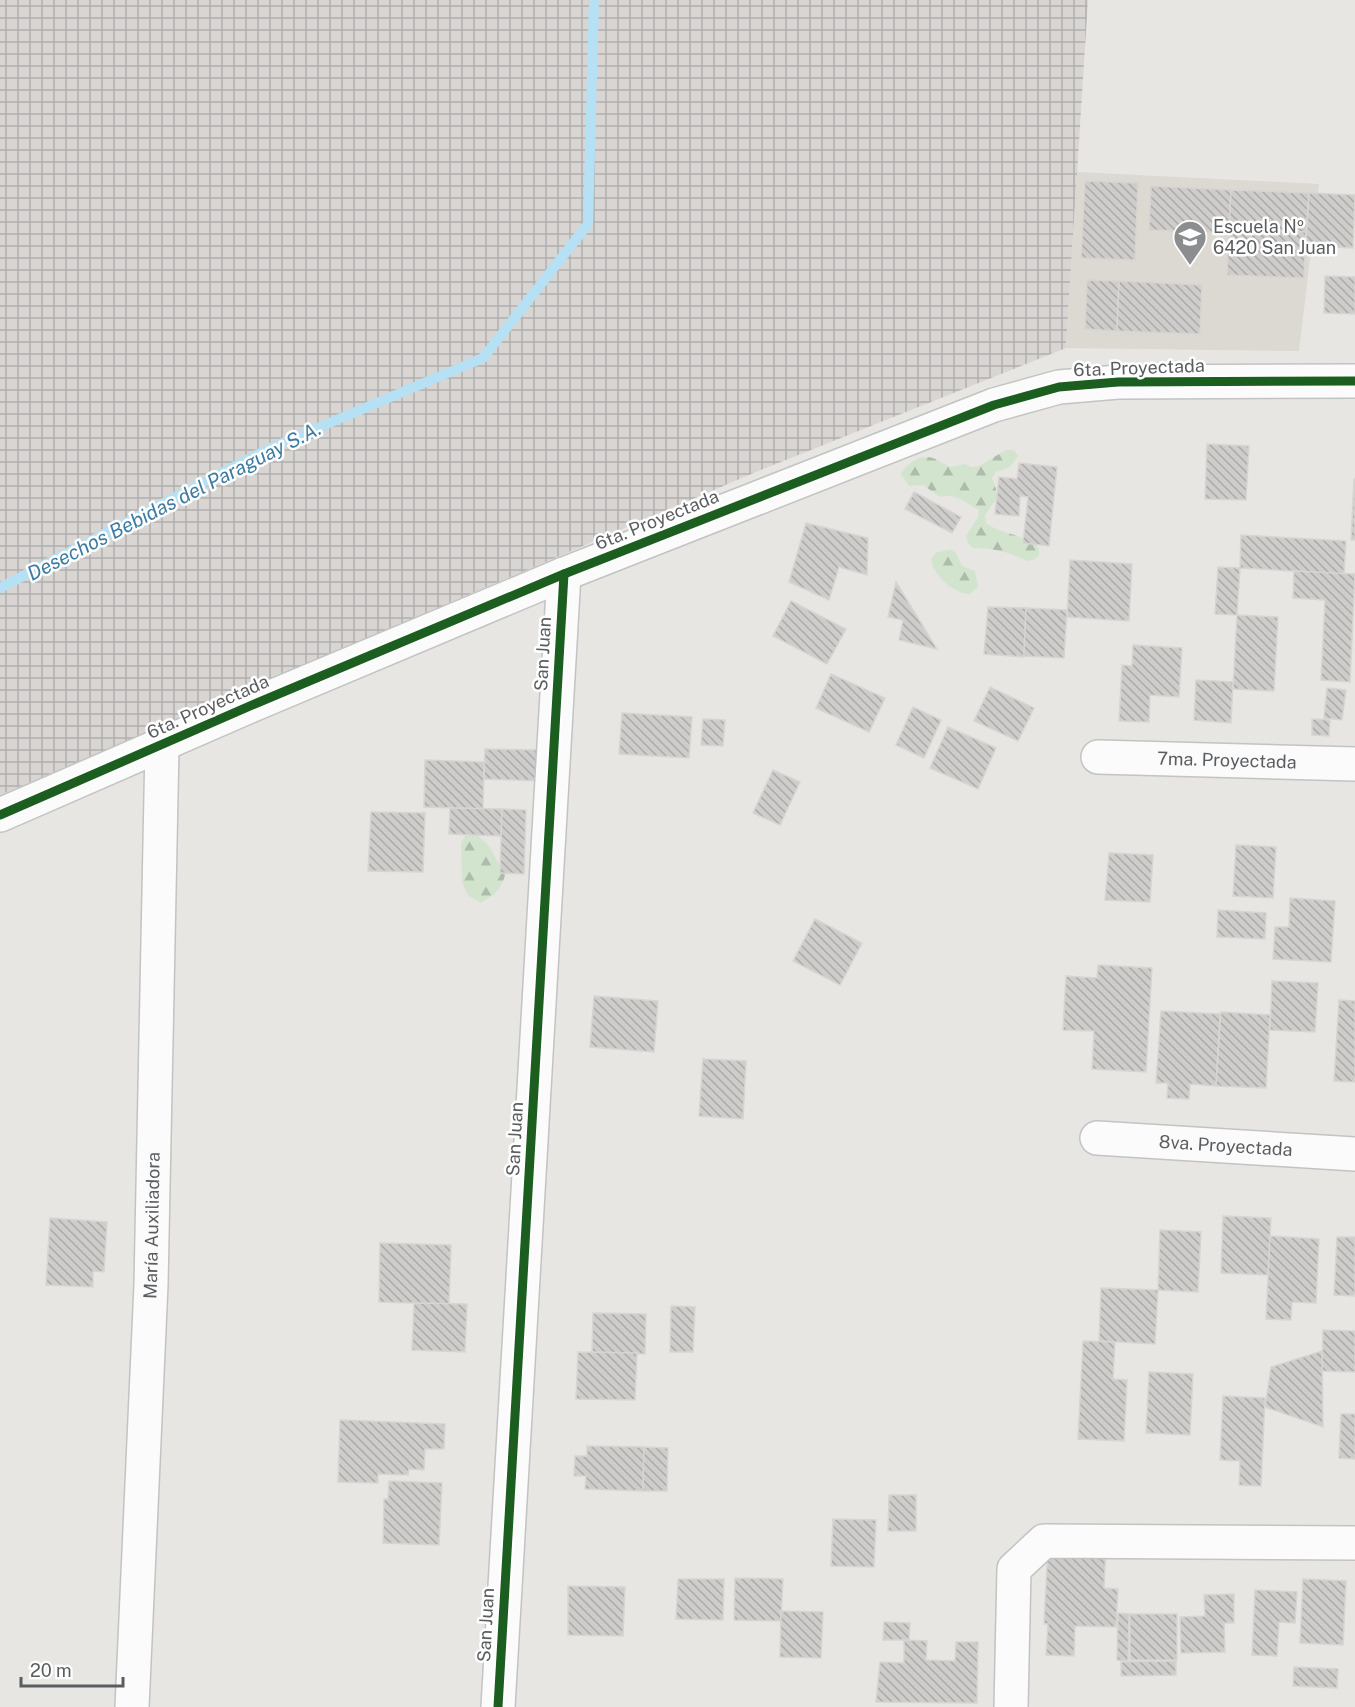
<svg xmlns="http://www.w3.org/2000/svg" width="1355" height="1707" font-family="'Public Sans',sans-serif">
  <defs>
    <pattern id="industrial-grid" width="8" height="8" patternUnits="userSpaceOnUse" patternTransform="scale(1.5)"><rect width="8" height="8" fill="#d8d5d3"/><path d="M0 4h8M4 0v8" fill="none" stroke="#b2b0af"/></pattern>
    <pattern id="forest-firs" width="22" height="20" patternUnits="userSpaceOnUse" patternTransform="scale(1.5)"><rect width="22" height="20" fill="#d3e4ce"/><path d="M5 1l3.5 6h-7zM16 11l3.5 6h-7z" fill="#aebcab"/></pattern>
    <pattern id="building-back-hatch" width="6" height="6" patternUnits="userSpaceOnUse" patternTransform="scale(1.5)"><rect width="6" height="6" fill="#cfcdcb"/><path d="M-1 5l2 2M0 0l6 6M5-1l2 2" fill="none" stroke="#abaaa8"/></pattern>
  </defs>
  <rect width="100%" height="100%" fill="#e8e6e3"/>
  <path fill="url(#industrial-grid)" d="M0,0H1088L1066,348L756,472L0,795Z"/>
  <path fill="#dcd8d2" d="M1077,172L1319,184L1299,351L1066,348Z"/>
  <g fill="url(#forest-firs)">
    <path d="M1006,450H1014L1018,456L1010,467L996,472L992,478C1001,501 997,497 985,515L986,523C1002,535 1026,534 1039,548V556L1033,560L1027,561C1010,552 992,548 973,548L968,543L966,536L978,517L979,510C965,503 956,493 940,497L923,485L909,486L901,474C907,463 920,454 933,458C939,460 945,465 950,467L965,464L972,467L979,466Z"/>
    <path d="M950,549L956,553L962,566L975,571L978,587L970,594C953,594 933,575 931,559L935,553Z"/>
    <path d="M468,831C495,843 489,853 506,872C501,890 496,894 481,903L468,896L462,882L461,843Z"/>
  </g>
  <g fill="none" stroke-linecap="round" stroke-linejoin="round">
    <path stroke="#b6e0f4" stroke-width="10" d="M0,588L268,449L483,358L588,224L594,0"/>
  </g>
  <g fill="url(#building-back-hatch)" stroke="#d7d5d2" stroke-width="1.5">
    <path d="M1085,181L1138,183L1135,260L1081,258Z"/>
    <path d="M1151,186L1231,190L1229,233L1149,230Z"/>
    <path d="M1231,190L1309,193L1306,232L1229,229Z"/>
    <path d="M1309,193L1355,195L1353,248L1306,246Z"/>
    <path d="M1229,229L1306,232L1304,278L1227,275Z"/>
    <path d="M1325,276L1355,277V314L1324,313Z"/>
    <path d="M1087,280L1119,281L1117,331L1085,329Z"/>
    <path d="M1119,281L1202,285L1200,334L1117,331Z"/>
    <path d="M1207,444L1249,446L1246,500L1205,499Z"/>
    <path d="M1019,463L1057,467L1049,546L1023,543L1028,497L1020,496L1019,516L995,514L999,477L1017,479Z"/>
    <path d="M1354,479H1355V540H1351Z"/>
    <path d="M914,492L961,517L952,533L905,509Z"/>
    <path d="M806,523L868,538L867,575L839,567L829,600L789,582Z"/>
    <path d="M1241,535L1346,541L1344,574L1240,568Z"/>
    <path d="M1070,560L1132,564L1129,621L1067,617Z"/>
    <path d="M1218,567L1240,568L1237,615L1215,614Z"/>
    <path d="M1294,571L1355,574L1350,682L1321,680L1325,600L1293,598Z"/>
    <path d="M896,582L937,649L899,640L903,620L888,617Z"/>
    <path d="M791,601L846,629L827,664L773,636Z"/>
    <path d="M988,607L1026,608L1024,657L984,654Z"/>
    <path d="M1026,608L1067,610L1064,658L1024,656Z"/>
    <path d="M1237,615L1278,617L1274,691L1233,689Z"/>
    <path d="M1133,645L1182,648L1179,697L1150,695L1149,722L1119,721L1122,665L1132,666Z"/>
    <path d="M831,674L885,698L869,732L816,708Z"/>
    <path d="M1196,680L1233,682L1231,723L1194,720Z"/>
    <path d="M990,687L1034,708L1018,741L974,721Z"/>
    <path d="M1327,688L1346,690L1342,720L1324,718Z"/>
    <path d="M913,707L941,720L924,758L896,745Z"/>
    <path d="M622,713L692,717L689,758L619,754Z"/>
    <path d="M703,719L725,720L723,746L701,745Z"/>
    <path d="M1312,719L1330,720L1329,736L1312,735Z"/>
    <path d="M948,727L996,748L978,789L930,768Z"/>
    <path d="M485,749L539,750V781L484,779Z"/>
    <path d="M425,760L484,762L483,809L424,807Z"/>
    <path d="M773,770L800,782L780,825L753,813Z"/>
    <path d="M450,808L502,809L501,836L449,834Z"/>
    <path d="M502,809L526,810L524,874L500,873Z"/>
    <path d="M371,812L425,813L423,872L368,871Z"/>
    <path d="M1236,845L1276,847L1273,898L1233,896Z"/>
    <path d="M1109,853L1153,855L1150,902L1105,900Z"/>
    <path d="M1290,898L1335,901L1331,962L1273,959L1275,927H1289Z"/>
    <path d="M1218,910L1266,913L1265,939L1217,937Z"/>
    <path d="M815,919L862,943L840,985L793,961Z"/>
    <path d="M1098,965L1152,968L1146,1072L1092,1069L1094,1031L1063,1030L1066,976L1097,978Z"/>
    <path d="M1272,981L1318,983L1315,1032L1270,1030Z"/>
    <path d="M594,996L658,1001L654,1052L590,1047Z"/>
    <path d="M1339,1000L1355,1001V1082L1334,1081Z"/>
    <path d="M1161,1011L1220,1014L1216,1086L1190,1084L1189,1099L1167,1098L1168,1083H1156Z"/>
    <path d="M1221,1012L1270,1015L1266,1088L1216,1086Z"/>
    <path d="M703,1059L746,1061L743,1119L699,1116Z"/>
    <path d="M1223,1216L1271,1218L1268,1275L1221,1273Z"/>
    <path d="M50,1218L107,1222L104,1272L93,1271V1287L46,1285Z"/>
    <path d="M1160,1230L1201,1232L1198,1292L1158,1290Z"/>
    <path d="M1270,1236L1319,1239L1316,1303L1292,1302L1291,1320L1266,1319Z"/>
    <path d="M1337,1237H1355V1296L1334,1295Z"/>
    <path d="M380,1243L451,1245L449,1304L379,1302Z"/>
    <path d="M1101,1288L1158,1290L1155,1344L1099,1341Z"/>
    <path d="M414,1303L467,1304L465,1352L412,1350Z"/>
    <path d="M671,1306L695,1307L693,1352H670Z"/>
    <path d="M593,1313L646,1314L645,1354L592,1352Z"/>
    <path d="M1323,1330L1355,1331V1372L1322,1371Z"/>
    <path d="M1083,1341L1115,1342L1113,1379L1127,1380L1124,1441L1078,1439Z"/>
    <path d="M1322,1351L1323,1427L1265,1407L1271,1367Z"/>
    <path d="M578,1352L637,1353L635,1400L576,1399Z"/>
    <path d="M1149,1372L1193,1374L1190,1435L1146,1433Z"/>
    <path d="M1223,1396L1265,1398L1261,1486L1239,1485L1240,1461L1220,1460Z"/>
    <path d="M1341,1414H1355V1459L1339,1458Z"/>
    <path d="M340,1420L445,1424L444,1449H425L424,1470L409,1469L408,1475L378,1474V1483L338,1482Z"/>
    <path d="M587,1446L644,1447L643,1491L585,1489L586,1476H574L575,1456H587Z"/>
    <path d="M644,1447L668,1448L667,1491H643Z"/>
    <path d="M389,1481L442,1483L439,1545L383,1543L384,1499H388Z"/>
    <path d="M889,1495H916V1531H888Z"/>
    <path d="M833,1519L876,1520L874,1567L831,1566Z"/>
    <path d="M1048,1547L1106,1549L1104,1588L1118,1589L1116,1627L1075,1626L1074,1656L1046,1655L1048,1624H1044Z"/>
    <path d="M735,1578L783,1579L781,1621L734,1620Z"/>
    <path d="M678,1579H724L723,1620L676,1619Z"/>
    <path d="M1303,1579L1346,1581L1343,1645L1300,1643Z"/>
    <path d="M568,1586L625,1587L623,1636L568,1635Z"/>
    <path d="M1255,1590L1297,1592L1295,1623L1279,1622L1277,1656L1252,1655Z"/>
    <path d="M1234,1594V1623H1224L1225,1652L1181,1653L1180,1617L1205,1616L1204,1595Z"/>
    <path d="M781,1611L823,1612L821,1658L780,1657Z"/>
    <path d="M1118,1613L1129,1614L1128,1661L1117,1660Z"/>
    <rect x="1130" y="1614" width="47" height="46"/>
    <path d="M884,1622L910,1623L909,1640H883Z"/>
    <path d="M904,1640L927,1641L926,1660L955,1661L956,1642H978L977,1703L876,1702L880,1662L904,1663Z"/>
    <path d="M1176,1661V1675L1121,1676V1662Z"/>
    <path d="M1294,1667L1338,1669L1337,1688L1293,1686Z"/>
  </g>
  <g fill="none" stroke-linecap="round" stroke-linejoin="round">
    <defs>
      <g id="street">
        <path id="s1" d="M1098,757L1355,764"/>
        <path d="M0,815L257,703L564,574L994,405L1059,387L1118,382L1355,381"/>
        <path id="s2" d="M1097,1138L1355,1154"/>
        <path id="s3" d="M132,1707L151,1285L162,746"/>
        <path d="M498,1707L564,574"/>
        <path d="M1011,1707L1014,1569L1044,1541L1355,1543"/>
      </g>
    </defs>
    <use href="#street" stroke="#c2c3c3" stroke-width="36"/>
    <use href="#street" stroke="#fcfbfb" stroke-width="33"/>
    <defs>
      <g id="cycleway">
        <path d="M0,815L257,703L564,574L994,405L1059,387L1118,382L1355,381"/>
        <path d="M498,1707L564,574"/>
      </g>
    </defs>
    <use href="#cycleway" stroke="#fff" stroke-width="13"/>
    <use href="#cycleway" stroke="#1b5e20" stroke-width="9"/>
  </g>
  <defs>
    <symbol id="school-pin" viewBox="-11 -11 22 30"><path d="M0 17L-7.5 6A9.5 9.5 0 1 1 7.5 6Z" fill="#8b8d8e" stroke="#fff"/><path d="M0-5L7-2L0 1L-7-2ZM-4 1L0 2.5L4 1V4Q0 6-4 4Z" fill="#fff"/></symbol>
  </defs>
  <g fill-rule="evenodd">
    <use href="#school-pin" x="1171" y="218" width="38" height="52"/>
  </g>
  <g text-anchor="middle" stroke-width="5" stroke-linejoin="round" paint-order="stroke">
    <g font-size="18" fill="#595d60" stroke="#fff" text-anchor="start">
      <text x="1213" y="233">Escuela Nº<tspan x="1213" dy="21">6420 San Juan</tspan></text>
    </g>
    <g font-size="18" fill="#595d60" stroke="#fff">
      <text transform="translate(1139 368) rotate(-2)" y="6">6ta. Proyectada</text>
      <text transform="translate(657 520) rotate(-22)" y="6">6ta. Proyectada</text>
      <text transform="translate(543 654) rotate(-87)" y="6">San Juan</text>
      <text transform="translate(208 707) rotate(-24)" y="6">6ta. Proyectada</text>
      <text dy="6" stroke="none"><textPath href="#s1" startOffset="129">7ma. Proyectada</textPath></text>
      <text transform="translate(515 1139) rotate(-87)" y="6">San Juan</text>
      <text dy="6" stroke="none"><textPath href="#s2" startOffset="129">8va. Proyectada</textPath></text>
      <text dy="6" stroke="none"><textPath href="#s3" startOffset="482">María Auxiliadora</textPath></text>
      <text transform="translate(486 1625) rotate(-87)" y="6">San Juan</text>
    </g>
    <g font-size="20" font-style="italic" fill="#3c7aa3" stroke="#fff">
      <text transform="translate(174 501) rotate(-27)" y="7">Desechos Bebidas del Paraguay S.A.</text>
    </g>
  </g>
  <path d="M21 1677v9h102v-9" fill="none" stroke="#595d60" stroke-width="3"/>
  <text x="30" y="1677" font-size="18" fill="#595d60" stroke="#ffffff" stroke-width="4.5" paint-order="stroke">20 m</text>
</svg>
